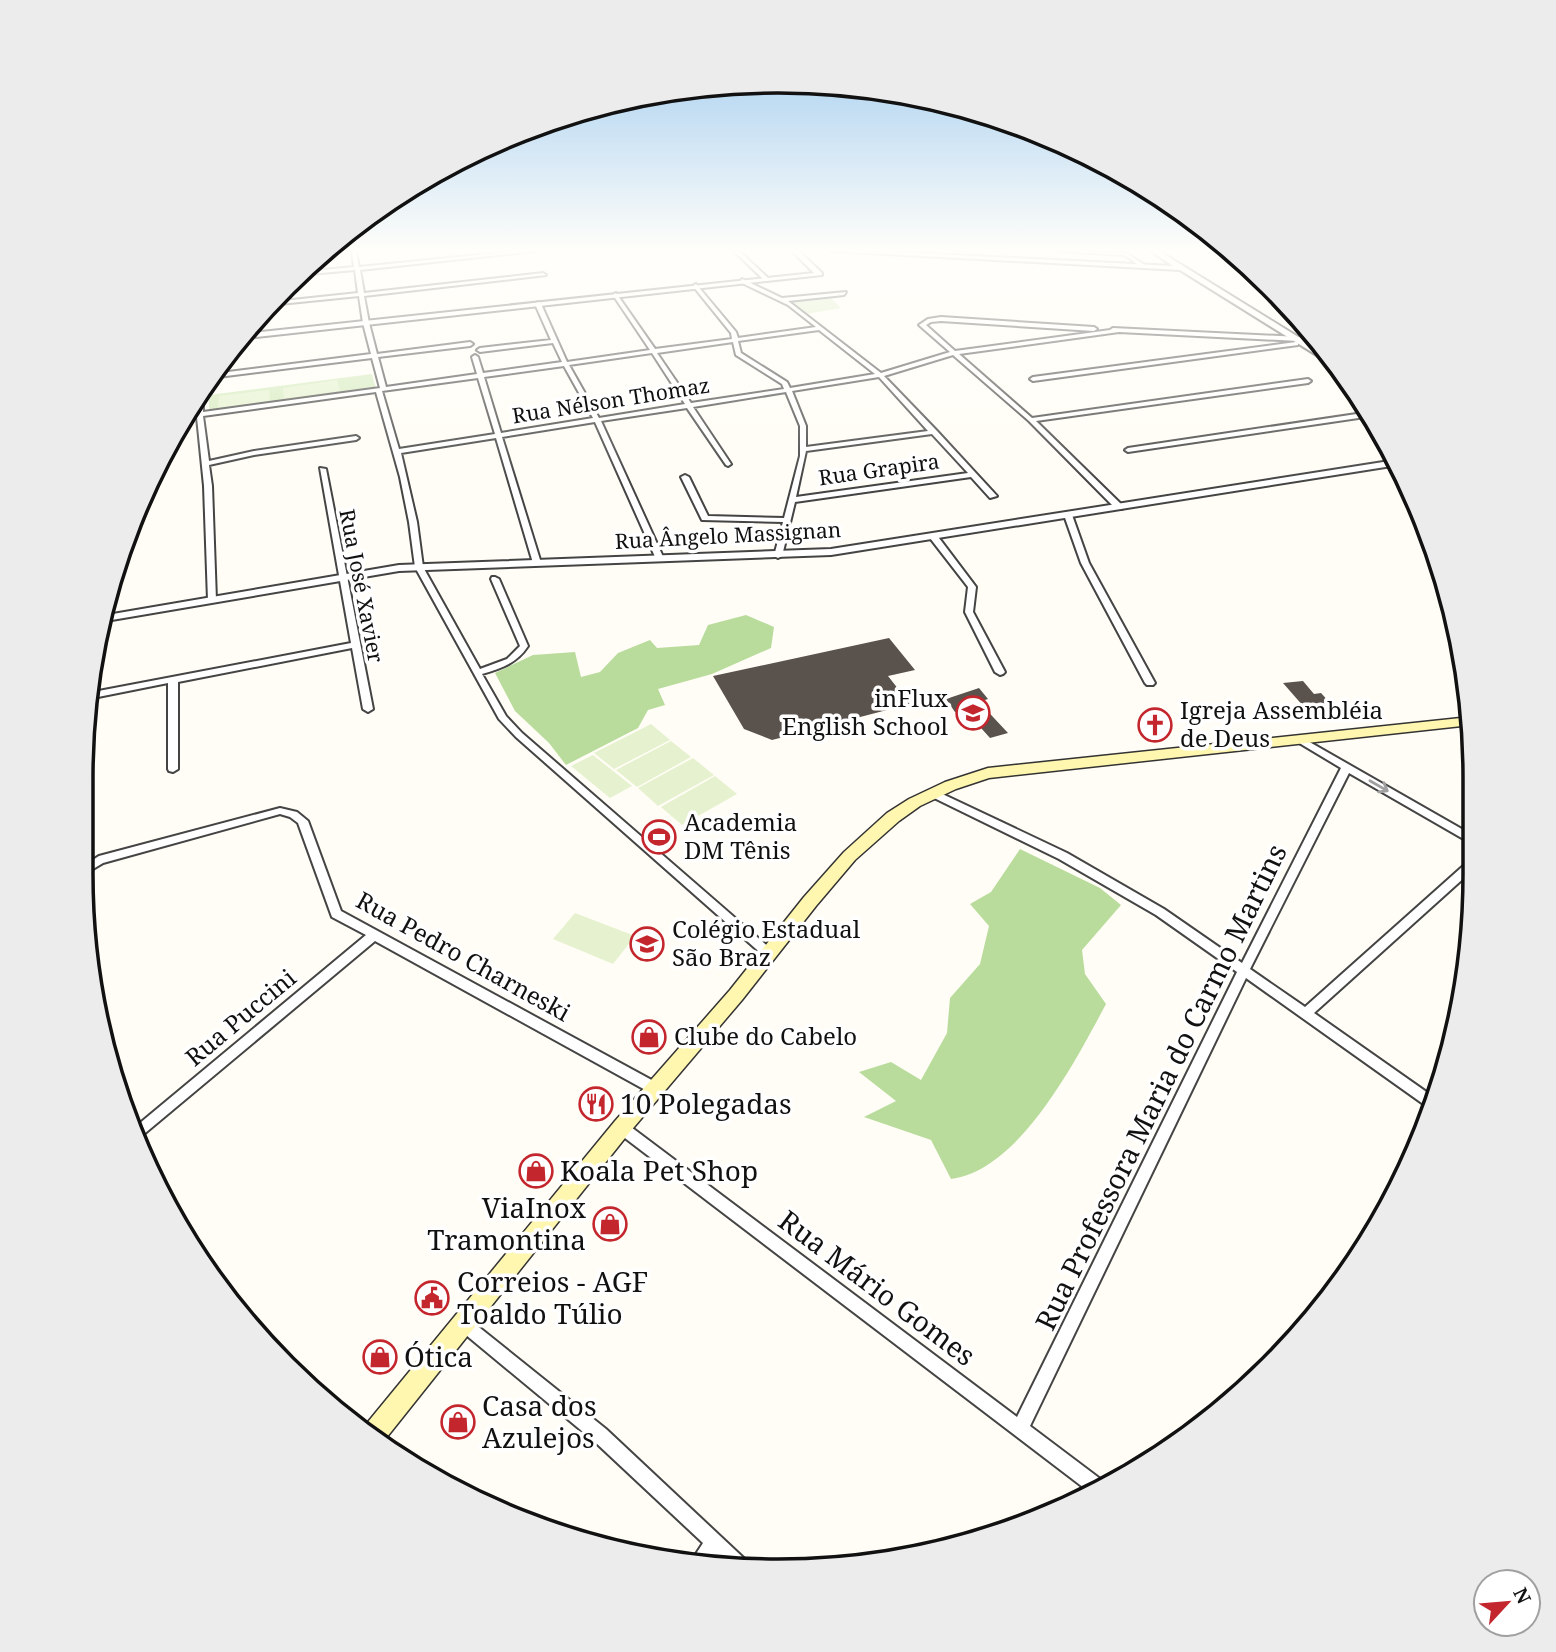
<svg xmlns="http://www.w3.org/2000/svg" width="1556" height="1652" font-family="'Noto Serif',serif">
  <rect width="100%" height="100%" fill="#fffdf5"/>
  <g fill="#d5ebbd">
    <path d="M828,295L841,308L806,314L789,300Z"/>
    <path d="M372,374L376,389L209,411V395Z"/>
  </g>
  <g fill="#b9dc9c">
    <path d="M746,615L774,627L771,648L712,674L658,689L665,705L648,710L638,728L566,765L549,743L515,711L495,673L533,655L575,652L581,677L600,672L618,653L650,640L657,648L699,645L708,625Z"/>
    <path d="M1020,849L1100,888L1121,905L1082,950L1085,974L1106,1004C1076,1060 1020,1170 951,1179L931,1140L864,1117L896,1101L859,1072L891,1062L921,1080L947,1033L950,998L980,964L989,926L970,904L991,892Z"/>
  </g>
  <g fill="#e6f2cf">
    <path d="M337,380L340,391L284,399L283,388Z"/>
    <path d="M269,390L270,401L218,408L219,396Z"/>
    <path d="M651,724L670,740L614,769L594,753Z"/>
    <path d="M671,741L691,757L637,787L616,770Z"/>
    <path d="M593,755L632,786L610,798L571,766Z"/>
    <path d="M693,758L714,775L658,806L638,788Z"/>
    <path d="M715,776L737,794L682,825L661,807Z"/>
    <path d="M575,913L635,936L613,964L553,939Z"/>
  </g>
  <g fill="#5a524d">
    <path d="M889,638L915,670L888,676L910,704L772,740L744,729L713,676Z"/>
    <path d="M1303,681L1314,694L1321,693L1331,704L1304,707L1283,683Z"/>
    <path d="M979,688L988,699L979,702L1008,733L990,738L964,709L955,712L946,699Z"/>
  </g>
  <g fill="none" stroke-linecap="round" stroke-linejoin="round">
    <defs>
      <g id="minor">
        <path d="M352,251H356L359,267L517,251H535L360,270L364,293L543,273L546,275L364,296L369,323L377,354L470,342L473,344L470,346L378,357L386,387L477,374L472,357L475,355L478,357L483,373L562,362L553,343L480,352L477,350L480,348L551,340L535,304L538,302L541,304L567,362L650,350L613,295L616,293L655,349L732,339L731,333L693,286L696,284L736,332L738,338L816,327L788,305L740,282L742,279L782,298L846,292L844,295L788,301L881,373L950,352L919,325L928,319L941,317L1094,327L1097,329L1094,331L941,321L931,322L926,325L955,351L1110,330L1113,328L1299,337L1302,339L1299,341L1119,332L959,354L1032,418L1308,379L1311,381L1308,383L1036,421L1122,505V509H1116L1029,421L953,355L884,376L937,431L997,496L990,498L971,477L795,502L782,556L778,558L774,556L783,522L702,520L681,477L685,475L689,477L708,516L784,518L800,456V426L786,392L693,407L731,464L728,466L726,465L687,408L601,421L664,559L660,561L656,559L595,422L502,437L541,563L537,565L533,563L496,438L401,453L417,522L423,567L480,669L507,659L520,646L491,579L492,577H495L499,579L528,646C517,663 502,668 482,674L506,716L522,733L772,950L774,953L772,956H764L516,737L499,719L415,567L409,522L400,477L376,392L203,416L209,461L254,451L356,436L359,438L356,440L254,455L209,465L212,486L216,600L212,602L208,600L204,486L197,417L184,419L186,415L197,413V398L202,391L203,392V412L380,388L372,358L210,378L212,374L371,354L363,323L359,296L270,305L273,302L358,293L355,270L298,275L301,272L354,267ZM819,330L875,374L790,388L787,382L741,353L738,341ZM733,342L736,355L782,384L784,389L691,403L657,353ZM652,353L685,404L599,418L569,365ZM564,366L593,418L501,433L484,377ZM879,377L928,431L806,447V426L792,391ZM478,378L495,434L399,449L382,391ZM932,434L968,473L796,497L806,451Z"/>
        <path d="M734,251H739L768,278V280H764Z"/>
        <path d="M1057,251L1126,253L1146,266L1141,267L1125,255Z"/>
        <path d="M1296,342L1298,343V345L1033,381L1030,379L1033,377Z"/>
        <path d="M1370,412L1372,416L1128,452L1125,450L1128,448Z"/>
        <path d="M320,468L326,469L373,709L368,712L363,709L352,648L178,682V769L173,772L169,771L168,769V683L88,699V693L351,643Z"/>
        <path d="M1065,513L1072,515L1089,563L1155,683L1153,685H1147L1145,683L1081,563L1064,515Z"/>
        <path d="M930,534H936L976,587L973,612L1005,672L1003,674L1000,675L995,672L965,612L968,587L930,538Z"/>
        <path d="M1299,736L1474,836V845L1349,773L1250,969L1305,1007L1471,859L1475,858V868L1314,1013L1435,1098L1432,1109L1429,1108L1246,978L1030,1426L1107,1484L1108,1486L1092,1494L617,1132L615,1128L617,1124L622,1122L627,1124L1017,1417L1237,972L1156,915L1059,859L928,795L927,793L932,790L936,791L1067,853L1164,909L1242,963L1341,768L1296,741L1294,739L1296,737Z"/>
        <path d="M280,808L297,812L308,821L341,911L659,1084L661,1088L659,1092L654,1094L649,1092L375,941L138,1139L134,1128L366,935L332,917L298,823L290,817L280,814L103,863L88,872V863L99,856Z"/>
        <path d="M93,981L97,983L99,986L104,1022L102,1026L99,1027L94,1010Z"/>
        <path d="M465,1317L470,1320L606,1429L750,1564L753,1569L731,1570L716,1555L708,1566L690,1563L703,1543L594,1441L460,1330L457,1325L460,1320Z"/>
      </g>
      <g id="tertiary">
        <path d="M792,251H799L822,273V275L238,339L242,334L814,273Z"/>
        <path d="M830,251H876L1173,266L1151,251H1159L1329,356L1335,364H1331L1180,270Z"/>
        <path d="M1396,460L1398,465L831,555L399,571L100,622L101,616L399,565L831,549Z"/>
      </g>
      <path id="secondary" d="M1470,717L1471,725L989,778L956,789L920,806L899,821L855,860L816,906L742,1000L629,1133L383,1442L363,1428L615,1121L730,990L804,897L844,852L887,813L909,799L945,782L988,768Z"/>
    </defs>
    <use href="#minor" stroke="#444" stroke-width="4"/>
    <use href="#tertiary" stroke="#444" stroke-width="4"/>
    <use href="#secondary" stroke="#333" stroke-width="3"/>
    <use href="#minor" fill="#fff" fill-rule="evenodd"/>
    <use href="#tertiary" fill="#fff" fill-rule="evenodd"/>
    <use href="#secondary" fill="#fff6b0" fill-rule="evenodd"/>
  </g>
  <defs><path id="oneway-shaft" d="M-6 0H5M1.5-3L5.5 0L1.5 3" fill="none" stroke-width="1.6" stroke-linecap="round" stroke-linejoin="round" transform="scale(1.75)"/></defs>
  <use stroke="#a0a0a0" href="#oneway-shaft" transform="translate(1379 786) rotate(30)"/>
  <linearGradient id="sky" x2="0" y2="1"><stop stop-color="#95c6ee"/><stop offset="0.52" stop-color="#fffefa"/><stop offset="1" stop-color="#fffefa" stop-opacity="0"/></linearGradient>
  <rect width="1556" height="482" fill="url(#sky)"/>
  <defs>
    <symbol id="school-ring" viewBox="-11 -11 22 22"><circle r="9.5" fill="#fff" stroke="#c4262e" stroke-width="1.5"/><path d="M0-5L7-2L0 1L-7-2ZM-4 1L0 2.5L4 1V4Q0 6-4 4Z" fill="#c4262e"/></symbol>
    <symbol id="church-ring" viewBox="-11 -11 22 22"><circle r="9.5" fill="#fff" stroke="#c4262e" stroke-width="1.5"/><path d="M-1.2-6h2.4v3.5h3.3v2.4h-3.3V6h-2.4V-.1h-3.3v-2.4h3.3Z" fill="#c4262e"/></symbol>
    <symbol id="stadium-ring" viewBox="-11 -11 22 22"><circle r="9.5" fill="#fff" stroke="#c4262e" stroke-width="1.5"/><path d="M0-5a6.5 5 0 1 0 0 10a6.5 5 0 1 0 0-10ZM-3.5-1.8h7v3.6h-7Z" fill="#c4262e"/></symbol>
    <symbol id="shop-ring" viewBox="-11 -11 22 22"><circle r="9.5" fill="#fff" stroke="#c4262e" stroke-width="1.5"/><path d="M-5-2.5h2.3a2.7 3.5 0 0 1 5.4 0H5L5.5 6h-11ZM-1.5-2.5h3a1.5 2.3 0 0 0-3 0Z" fill="#c4262e"/></symbol>
    <symbol id="restaurant-ring" viewBox="-11 -11 22 22"><circle r="9.5" fill="#fff" stroke="#c4262e" stroke-width="1.5"/><path d="M-5-6h1v4h1v-4h1v4h1v-4h1v5L-1.5 .5V6h-2V.5L-5-1ZM5-6V6H3V1.5H1.5Q1.5-4 5-6Z" fill="#c4262e"/></symbol>
    <symbol id="civic-ring" viewBox="-11 -11 22 22"><circle r="9.5" fill="#fff" stroke="#c4262e" stroke-width="1.5"/><path d="M-.6-6.5H3V-4.5H.6V-3L4-1V1h2V6H-6V1h2V-1L-.6-3ZM-1.2 2.5V6h2.4V2.5Z" fill="#c4262e"/></symbol>
  </defs>
  <g fill-rule="evenodd">
    <use href="#school-ring" x="954" y="694" width="38" height="38"/>
    <use href="#church-ring" x="1136" y="706" width="38" height="38"/>
    <use href="#stadium-ring" x="640" y="818" width="38" height="38"/>
    <use href="#school-ring" x="628" y="925" width="38" height="38"/>
    <use href="#shop-ring" x="630" y="1018" width="38" height="38"/>
    <use href="#restaurant-ring" x="577" y="1085" width="38" height="38"/>
    <use href="#shop-ring" x="517" y="1152" width="38" height="38"/>
    <use href="#shop-ring" x="591" y="1205" width="38" height="38"/>
    <use href="#civic-ring" x="413" y="1279" width="38" height="38"/>
    <use href="#shop-ring" x="361" y="1338" width="38" height="38"/>
    <use href="#shop-ring" x="439" y="1403" width="38" height="38"/>
  </g>
  <g text-anchor="middle" stroke-width="7" stroke-linejoin="round" paint-order="stroke">
    <g font-size="21" fill="#111" stroke="#fff">
      <text transform="translate(611 401) rotate(-9)" y="7">Rua Nélson Thomaz</text>
      <text transform="translate(879 470) rotate(-8)" y="7">Rua Grapira</text>
      <text transform="translate(728 536) rotate(-3)" y="7">Rua Ângelo Massignan</text>
      <text transform="translate(361 586) rotate(79)" y="7">Rua José Xavier</text>
    </g>
    <g font-size="24" fill="#111" stroke="#fff" text-anchor="start">
      <text x="948" y="707" text-anchor="end">inFlux<tspan x="948" dy="28">English School</tspan></text>
      <text x="1180" y="719">Igreja Assembléia<tspan x="1180" dy="28">de Deus</tspan></text>
      <text x="684" y="831">Academia<tspan x="684" dy="28">DM Tênis</tspan></text>
      <text x="672" y="938">Colégio Estadual<tspan x="672" dy="28">São Braz</tspan></text>
      <text x="674" y="1045">Clube do Cabelo</text>
    </g>
    <g font-size="24" fill="#111" stroke="#fff">
      <text transform="translate(463 957) rotate(29)" y="8">Rua Pedro Charneski</text>
      <text transform="translate(241 1018) rotate(-40)" y="8">Rua Puccini</text>
    </g>
    <g font-size="28" fill="#111" stroke="#fff">
      <text transform="translate(1161 1087) rotate(-64)" y="10">Rua Professora Maria do Carmo Martins</text>
      <text transform="translate(877 1288) rotate(37)" y="10">Rua Mário Gomes</text>
    </g>
    <g font-size="28" fill="#111" stroke="#fff" text-anchor="start">
      <text x="620" y="1114">10 Polegadas</text>
      <text x="560" y="1181">Koala Pet Shop</text>
      <text x="586" y="1218" text-anchor="end">ViaInox<tspan x="586" dy="32">Tramontina</tspan></text>
      <text x="457" y="1292">Correios - AGF<tspan x="457" dy="32">Toaldo Túlio</tspan></text>
      <text x="404" y="1367">Ótica</text>
      <text x="482" y="1416">Casa dos<tspan x="482" dy="32">Azulejos</tspan></text>
    </g>
  </g>
  <path d="M0 0H1556V1652H0ZM778 93H778A685 685 0 0 1 1463 778V874A685 685 0 0 1 778 1559H778A685 685 0 0 1 93 874V778A685 685 0 0 1 778 93Z" fill="#ececec" fill-rule="evenodd"/>
  <path fill="none" stroke="#111" stroke-width="3.5" d="M778 93H778A685 685 0 0 1 1463 778V874A685 685 0 0 1 778 1559H778A685 685 0 0 1 93 874V778A685 685 0 0 1 778 93Z"/>
  <g transform="translate(1507 1603) rotate(64)"><circle r="33" fill="#ffffff" stroke="#a0a0a0" stroke-width="2"/>
  <path d="M0-5L12 26L0 18L-12 26Z" fill="#c4262e"/>
  <text y="-10" font-size="19" font-weight="bold" text-anchor="middle" fill="#111111">N</text>
  </g>
</svg>
